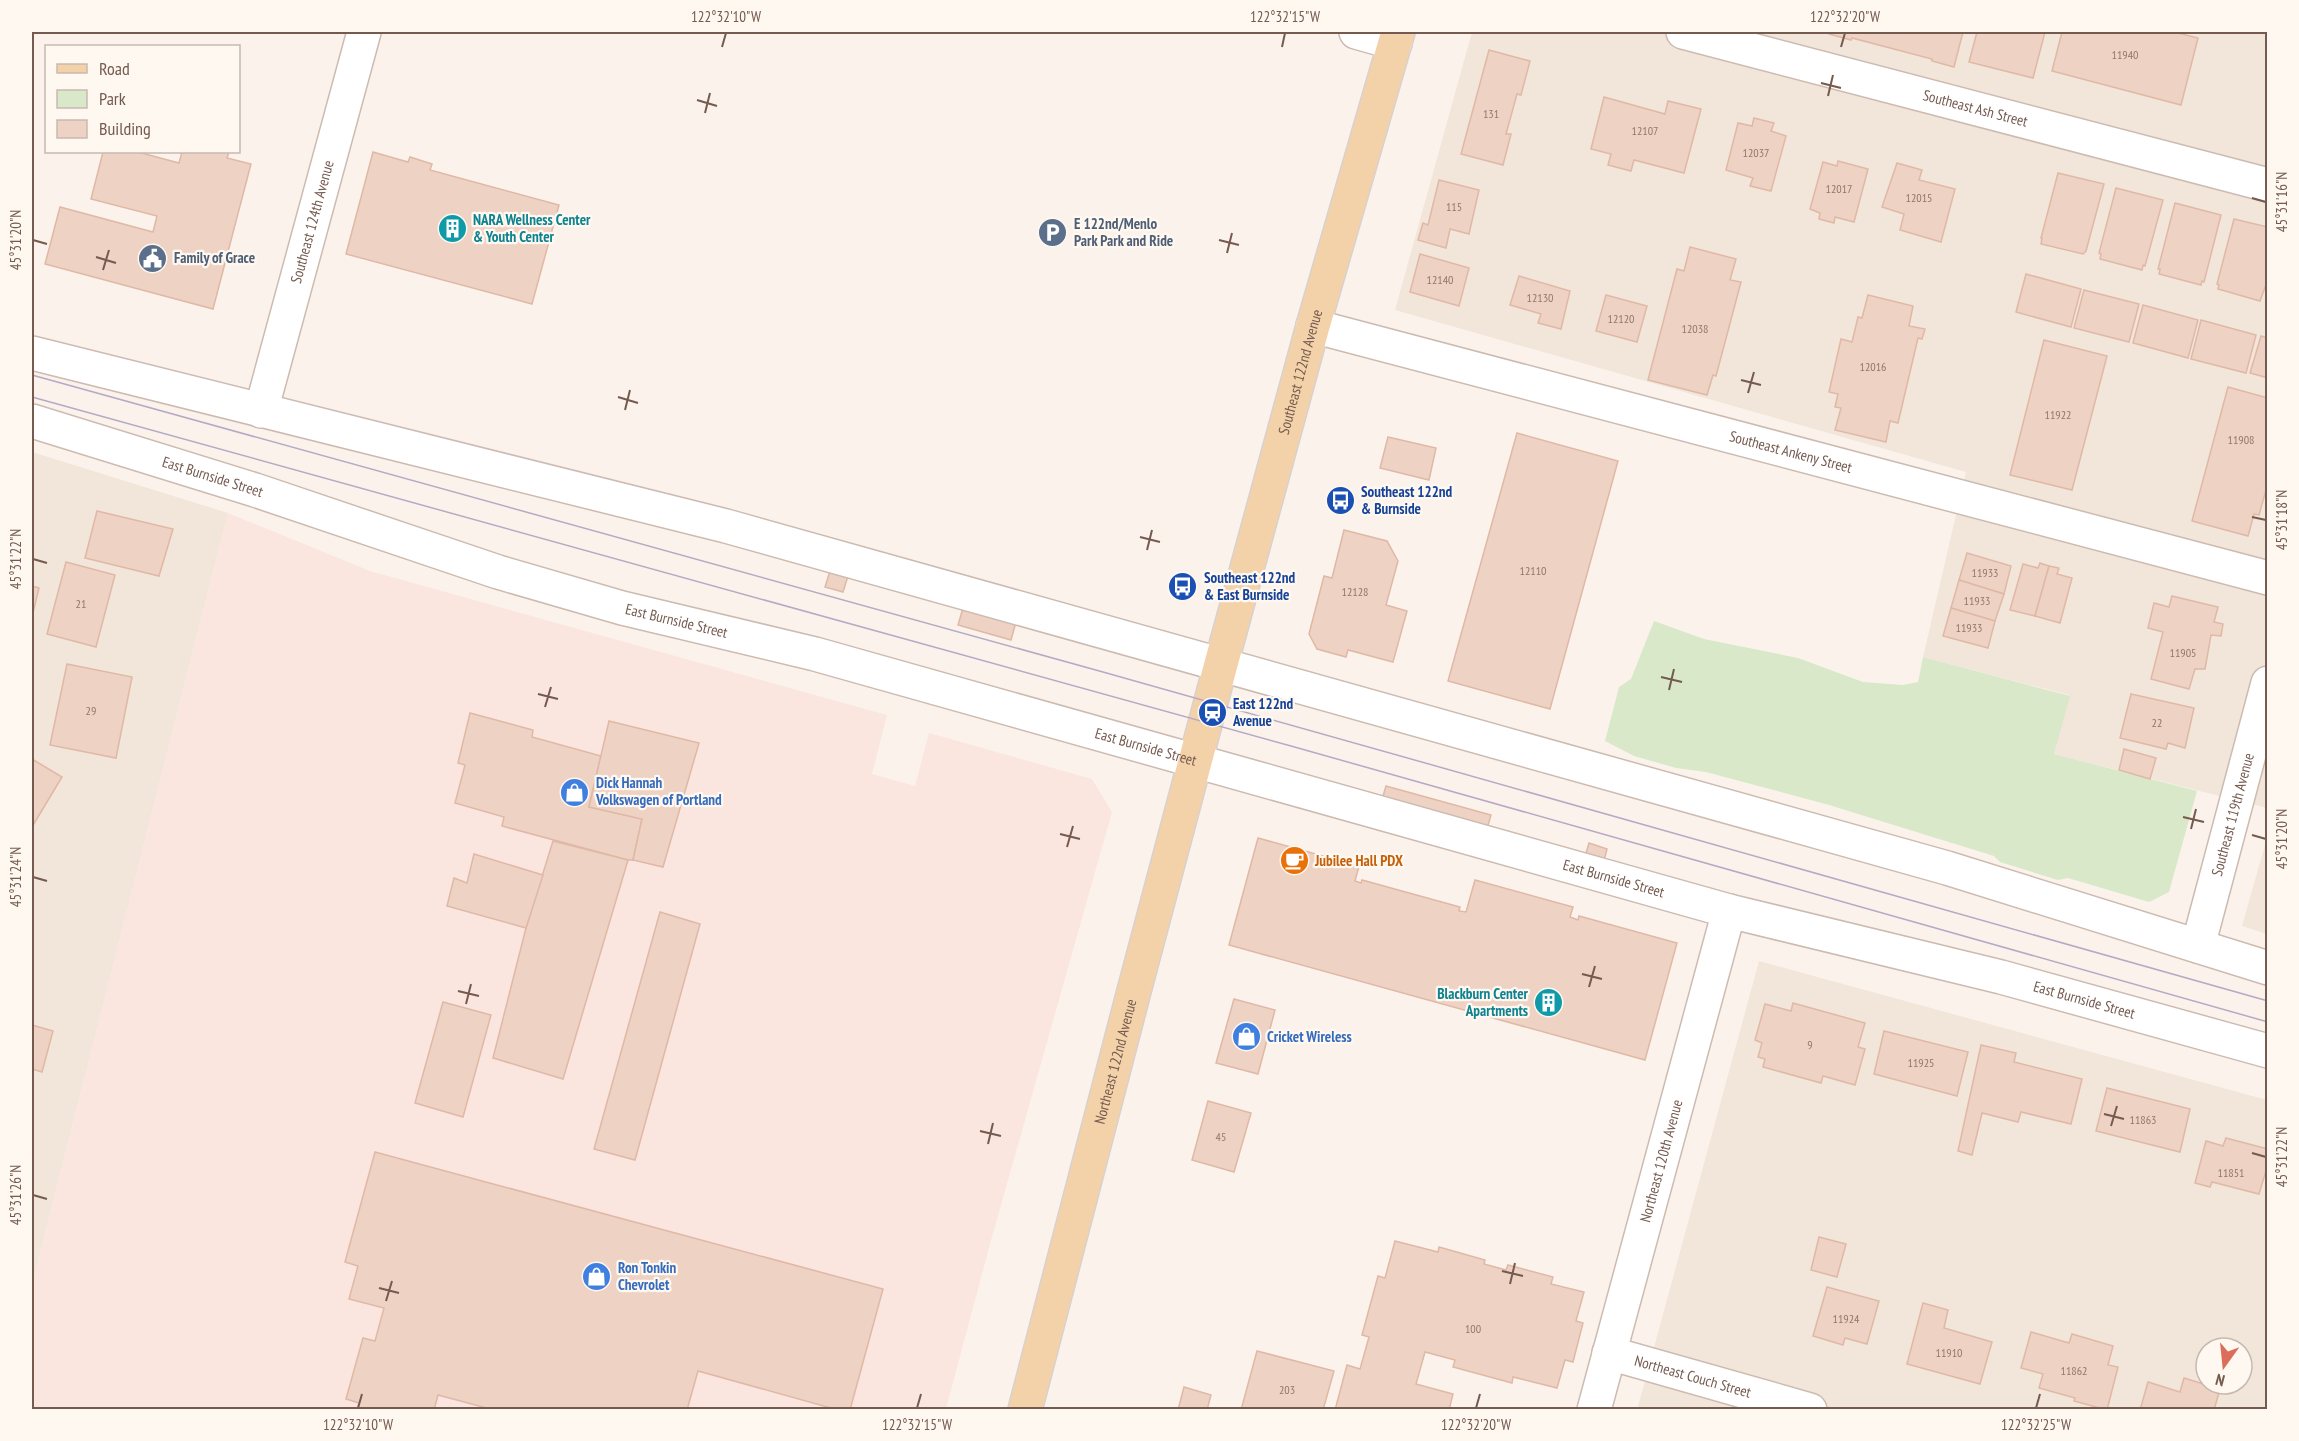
<svg xmlns="http://www.w3.org/2000/svg" width="2299" height="1441" font-family="'PT Sans Narrow',sans-serif">
  <rect width="100%" height="100%" fill="#fbf3eb"/>
  <g fill="#f2e5d9" fill-rule="evenodd">
    <path d="M1472,32H2267V808L2054,754L2069,695L1923,657L1966,472L1395,310Z"/>
    <path d="M32,452L228,513L32,1285Z"/>
    <path d="M2267,838V934L2242,926Z"/>
    <path d="M1759,961L2267,1100V1409L1637,1410ZM2206,1348H2242V1384H2206Z"/>
  </g>
  <path fill="#fae5df" d="M228,513L370,571L887,715L872,774L915,786L929,733L1092,779L1112,812L990,1244L946,1409L32,1410V1285Z"/>
  <path fill="#d8e8c9" d="M1654,621L1704,639L1798,658L1863,682L1903,685L1918,682L1923,657L2070,696L2054,754L2197,791L2169,892L2149,902L2068,878L2058,880L2000,862L1994,856L1829,805L1706,772L1676,768L1634,756L1605,741L1619,687L1631,679Z"/>
  <g fill="#eed2c4" stroke="#e0b8a6" stroke-width="1.5">
    <path d="M1830,32H1963L1954,67L1932,61V59L1852,38L1851,40L1829,34Z"/>
    <path d="M1977,32H2045L2033,78L1969,62Z"/>
    <path d="M2062,32H2174L2198,38L2181,105L2052,71Z"/>
    <path d="M1489,50L1530,61L1521,95L1517,94L1506,134H1511L1503,165L1461,154Z"/>
    <path d="M1604,97L1665,114L1668,101L1701,109L1684,173L1634,160L1631,171L1608,165L1611,154L1591,149Z"/>
    <path d="M1754,118L1774,123L1771,131L1786,136L1771,191L1750,186L1753,178L1726,170L1738,123L1752,126Z"/>
    <path d="M103,152H138L179,163L182,152H229L227,158L251,164L213,309L45,264L60,207L153,232L157,216L91,199Z"/>
    <path d="M373,152L408,162L410,157L432,164L430,170L559,205L532,304L346,254Z"/>
    <path d="M1838,161L1868,169L1854,222L1835,217L1834,223L1819,219L1820,213L1810,209L1823,162L1837,166Z"/>
    <path d="M1897,163L1922,170L1919,180L1955,189L1941,242L1900,230L1904,214L1882,207Z"/>
    <path d="M2058,173L2104,184L2086,251L2083,254L2041,244L2042,238H2041Z"/>
    <path d="M1439,180L1479,190L1469,234L1450,229L1446,248L1418,240L1423,223L1428,225Z"/>
    <path d="M2116,188L2163,200L2145,266L2143,265L2142,270L2100,259L2101,254L2099,253Z"/>
    <path d="M2175,203L2221,215L2204,282L2202,281L2201,285L2159,274L2160,269H2158Z"/>
    <path d="M2234,219L2268,227V279L2260,301L2218,289L2219,285L2217,284Z"/>
    <path d="M1690,247L1736,259L1730,280L1741,282L1716,376L1713,375L1707,395L1648,380L1677,269L1684,271Z"/>
    <path d="M1420,254L1469,268L1459,306L1410,292Z"/>
    <path d="M2026,274L2081,289L2071,327L2016,312Z"/>
    <path d="M1519,276L1570,291L1561,329L1538,323L1541,314L1510,305Z"/>
    <path d="M2084,290L2139,304L2129,342L2074,328Z"/>
    <path d="M1606,295L1647,306L1637,342L1596,331Z"/>
    <path d="M1868,295L1913,306L1909,326L1925,329L1922,339L1918,338L1898,423L1890,421L1886,442L1835,430L1841,408L1835,407L1838,394L1829,392L1841,339L1852,342L1858,317L1862,318Z"/>
    <path d="M2143,305L2198,320L2188,358L2133,343Z"/>
    <path d="M2201,320L2256,335L2246,373L2191,359Z"/>
    <path d="M2261,336L2268,338V378L2250,373Z"/>
    <path d="M2044,340L2107,356L2072,490L2010,475Z"/>
    <path d="M2228,387L2268,398V483L2259,515L2254,514L2248,536L2192,521Z"/>
    <path d="M1517,433L1618,461L1550,709L1448,681Z"/>
    <path d="M1388,437L1436,448L1429,480L1380,468Z"/>
    <path d="M97,511L173,529L159,576L85,558Z"/>
    <path d="M1344,530L1387,541L1398,561L1386,605L1407,611L1393,662L1348,650L1346,657L1317,649L1309,634L1324,576L1332,578Z"/>
    <path d="M1967,553L2011,566L2004,594L1959,580Z"/>
    <path d="M66,562L115,575L96,647L47,634Z"/>
    <path d="M2040,563L2049,566L2035,616L2010,610L2023,564L2038,568Z"/>
    <path d="M2049,566L2059,568L2057,574L2072,578L2060,623L2035,616Z"/>
    <path d="M830,571L848,576L843,592L825,587Z"/>
    <path d="M1959,580L2004,594L1995,621L1951,608Z"/>
    <path d="M32,586L39,588L32,617Z"/>
    <path d="M2172,596L2218,607L2214,622L2223,624L2221,636L2211,635L2205,669H2195L2189,689L2151,679L2163,632L2148,628L2154,603L2169,607Z"/>
    <path d="M963,608L1016,622L1011,640L958,625Z"/>
    <path d="M1951,608L1995,621L1988,648L1943,636Z"/>
    <path d="M67,664L132,677L116,758L50,745Z"/>
    <path d="M2131,694L2194,708L2185,748L2168,743L2166,749L2120,738Z"/>
    <path d="M470,713L533,730L532,737L601,756L589,807L642,819L633,860H628L502,826L504,817L455,803L465,765L458,763Z"/>
    <path d="M609,721L699,743L663,867L633,860L642,819L589,807Z"/>
    <path d="M2124,749L2156,758L2150,779L2119,770Z"/>
    <path d="M32,759L62,777L32,827Z"/>
    <path d="M1386,786L1491,815L1486,832L1381,803Z"/>
    <path d="M1258,838L1359,866L1355,881L1361,883L1362,880L1460,907L1459,911L1466,912L1475,880L1573,907L1570,917L1578,920L1579,916L1677,943L1645,1060L1229,945Z"/>
    <path d="M553,841L628,860L563,1079L493,1058L526,928Z"/>
    <path d="M1589,843L1607,849L1603,865L1584,860Z"/>
    <path d="M474,854L543,875L526,928L447,906L454,878L467,883Z"/>
    <path d="M660,912L700,924L635,1160L594,1149Z"/>
    <path d="M1234,999L1275,1010L1258,1074L1216,1063Z"/>
    <path d="M443,1002L491,1015L463,1117L415,1103Z"/>
    <path d="M1793,1003L1865,1023L1858,1047L1865,1049L1855,1085L1823,1076L1821,1083L1763,1067L1765,1059L1758,1057L1762,1043L1755,1040L1765,1004L1791,1011Z"/>
    <path d="M32,1025L53,1031L42,1072L32,1069Z"/>
    <path d="M1884,1031L1968,1052L1957,1096L1874,1074Z"/>
    <path d="M1981,1045L2016,1053L2014,1062L2082,1079L2071,1124L2021,1112L2018,1122L1982,1113L1972,1155L1958,1151Z"/>
    <path d="M2107,1088L2190,1109L2180,1152L2096,1131Z"/>
    <path d="M1208,1101L1251,1113L1234,1172L1192,1160Z"/>
    <path d="M2226,1138L2268,1149V1164L2259,1194L2212,1182L2210,1187L2195,1183L2206,1141L2223,1146Z"/>
    <path d="M375,1152L883,1289L850,1410H838L698,1371L687,1410H494L438,1395L434,1410H357L359,1403L346,1399L363,1338L375,1341L384,1308L349,1299L358,1266L345,1262Z"/>
    <path d="M1819,1237L1846,1244L1837,1277L1811,1270Z"/>
    <path d="M1395,1241L1438,1252L1439,1247L1485,1260L1484,1264L1506,1270L1508,1265L1553,1277L1551,1284L1584,1292L1576,1321L1583,1323L1573,1362L1565,1360L1557,1388L1513,1377L1512,1383L1453,1367L1455,1360L1425,1352L1416,1384L1453,1394L1449,1410H1335L1347,1365L1360,1369L1369,1337L1362,1335L1378,1276L1385,1278Z"/>
    <path d="M1827,1287L1879,1301L1867,1344L1845,1338L1843,1345L1813,1336Z"/>
    <path d="M1923,1303L1948,1310L1944,1328L1992,1342L1980,1384L1907,1364Z"/>
    <path d="M2031,1332L2069,1343L2072,1334L2113,1346L2108,1365L2118,1367L2107,1410L2074,1401L2075,1398L2039,1388L2043,1374L2021,1368Z"/>
    <path d="M1257,1351L1334,1371L1323,1410H1241Z"/>
    <path d="M2184,1378L2220,1389L2214,1410H2140L2148,1382L2180,1392Z"/>
    <path d="M1184,1387L1211,1395L1207,1410H1178Z"/>
  </g>
  <g fill="none" stroke-linecap="round" stroke-linejoin="round">
    <defs>
      <g id="minor">
        <path d="M1356,32L1395,43"/>
        <path id="s1" d="M1683,32L2268,185"/>
        <path id="s2" d="M1313,326L2268,578"/>
        <path d="M32,353L726,526L1947,868L2268,968"/>
        <path id="s3" d="M261,411L364,32"/>
        <path id="s4" d="M32,421L255,490L498,572L622,608L815,654L1729,911L2001,977L2268,1051"/>
        <path id="s5" d="M2198,946L2268,683"/>
        <path id="s6" d="M1609,1353L1810,1410"/>
        <path id="s7" d="M1594,1410L1729,911"/>
      </g>
      <g id="major">
        <path id="s8" d="M1025,1410L1134,991L1221,664L1313,326L1398,32"/>
      </g>
    </defs>
    <use href="#minor" stroke="#cdbbb1" stroke-width="36"/>
    <use href="#major" stroke="#d8d1ce" stroke-width="36"/>
    <use href="#minor" stroke="#fff" stroke-width="33"/>
    <use href="#major" stroke="#f4d2a9" stroke-width="33"/>
    <g stroke="#b6a9c5" stroke-width="1.5">
      <path d="M32,375L1103,672L2268,1001"/>
      <path d="M32,397L1291,746L2268,1022"/>
    </g>
  </g>
  <path fill="none" stroke="#745a4f" stroke-width="2" d="M722,47L726,33M1282,47L1285,33M1841,47L1845,33M1821,83L1841,88M1828,96L1833,75M697,100L717,106M705,113L710,93M2252,198L2266,202M33,240L47,244M1219,240L1239,245M1227,253L1232,233M96,257L116,263M103,270L109,250M1741,380L1761,385M1748,393L1754,372M618,397L638,403M625,410L630,390M2252,517L2266,520M1140,537L1160,542M1147,550L1152,530M33,559L47,563M1661,677L1682,682M1669,690L1674,669M538,694L558,699M545,707L551,687M2183,817L2204,822M2191,829L2196,809M1060,834L1080,839M2252,835L2266,839M1067,847L1073,826M33,877L47,881M1582,974L1602,979M1589,987L1595,966M458,991L479,996M466,1004L471,984M2104,1114L2124,1119M2111,1126L2117,1106M980,1131L1001,1136M988,1144L993,1123M2252,1153L2266,1157M33,1195L47,1199M1502,1271L1523,1276M1510,1284L1515,1263M379,1288L399,1293M386,1301L392,1281M358,1408L362,1394M917,1408L921,1394M1476,1408L1480,1394M2036,1408L2040,1394"/>
  <defs>
    <symbol id="building-disc" viewBox="-11 -11 22 22"><circle r="9.5" fill="#0f9aa8" stroke="#fef8f1"/><path d="M-4-6H4V6H1V3H-1V6H-4ZM-2.5-4.3h1.7v1.8h-1.7ZM.8-4.3h1.7v1.8H.8ZM-2.5-1h1.7V.8h-1.7ZM.8-1h1.7V.8H.8Z" fill="#fff"/></symbol>
    <symbol id="parking-disc" viewBox="-11 -11 22 22"><circle r="9.5" fill="#5c6f8a" stroke="#fef8f1"/><path d="M-3.5-5.5H1a3.5 3.5 0 0 1 0 7H-1V5.5H-3.5ZM-1-3.4V-.6H.8a1.4 1.4 0 0 0 0-2.8Z" fill="#fff"/></symbol>
    <symbol id="civic-disc" viewBox="-11 -11 22 22"><circle r="9.5" fill="#5c6f8a" stroke="#fef8f1"/><path d="M-.6-6.5H3V-4.5H.6V-3L4-1V1h2V6H-6V1h2V-1L-.6-3ZM-1.2 2.5V6h2.4V2.5Z" fill="#fff"/></symbol>
    <symbol id="bus-disc" viewBox="-11 -11 22 22"><circle r="9.5" fill="#1a4fb4" stroke="#fef8f1"/><path d="M-5-6H5V4H4V6H2V4H-2V6H-4V4H-5ZM-3.5-4V0h7V-4ZM-3.5 1.2v1.5H-2V1.2ZM2 1.2v1.5H3.5V1.2Z" fill="#fff"/></symbol>
    <symbol id="station-disc" viewBox="-11 -11 22 22"><circle r="9.5" fill="#1a4fb4" stroke="#fef8f1"/><path d="M-3-6H3Q5-6 5-4V2Q5 4 3 4L4.5 6H3L1.5 4h-3L-3 6H-4.5L-3 4Q-5 4-5 2V-4Q-5-6-3-6ZM-3.5-4v3h7v-3ZM-3.5 1v1.5H-2V1ZM2 1v1.5H3.5V1Z" fill="#fff"/></symbol>
    <symbol id="shop-disc" viewBox="-11 -11 22 22"><circle r="9.5" fill="#3f7fe0" stroke="#fef8f1"/><path d="M-5-2.5h2.3a2.7 3.5 0 0 1 5.4 0H5L5.5 6h-11ZM-1.5-2.5h3a1.5 2.3 0 0 0-3 0Z" fill="#fff"/></symbol>
    <symbol id="cafe-disc" viewBox="-11 -11 22 22"><circle r="9.5" fill="#e8710a" stroke="#fef8f1"/><path d="M-5.5-4.5H6V0H3Q3 3.5 0 3.5H-2.5Q-5.5 3.5-5.5 0ZM3-3.2v2h1.7v-2ZM-6 4.5H4V6H-6Z" fill="#fff"/></symbol>
  </defs>
  <g fill-rule="evenodd">
    <use href="#building-disc" x="436" y="212" width="33" height="33"/>
    <use href="#parking-disc" x="1036" y="216" width="33" height="33"/>
    <use href="#civic-disc" x="136" y="242" width="33" height="33"/>
    <use href="#bus-disc" x="1324" y="484" width="33" height="33"/>
    <use href="#bus-disc" x="1166" y="570" width="33" height="33"/>
    <use href="#station-disc" x="1196" y="696" width="33" height="33"/>
    <use href="#shop-disc" x="558" y="776" width="33" height="33"/>
    <use href="#cafe-disc" x="1278" y="844" width="33" height="33"/>
    <use href="#building-disc" x="1532" y="986" width="33" height="33"/>
    <use href="#shop-disc" x="1230" y="1020" width="33" height="33"/>
    <use href="#shop-disc" x="580" y="1260" width="33" height="33"/>
  </g>
  <g text-anchor="middle" stroke-width="4.5" stroke-linejoin="round" paint-order="stroke">
    <g font-size="12" fill="#92786c">
      <text x="2125" y="59">11940</text>
      <text x="1491" y="118">131</text>
      <text x="1645" y="135">12107</text>
      <text x="1756" y="157">12037</text>
      <text x="1839" y="193">12017</text>
      <text x="1919" y="202">12015</text>
      <text x="1454" y="211">115</text>
      <text x="1440" y="284">12140</text>
      <text x="1540" y="302">12130</text>
      <text x="1621" y="323">12120</text>
      <text x="1695" y="333">12038</text>
      <text x="1873" y="371">12016</text>
      <text x="2058" y="419">11922</text>
      <text x="2241" y="444">11908</text>
      <text x="1533" y="575">12110</text>
      <text x="1985" y="577">11933</text>
      <text x="1355" y="596">12128</text>
      <text x="1977" y="605">11933</text>
      <text x="81" y="608">21</text>
      <text x="1969" y="632">11933</text>
      <text x="2183" y="657">11905</text>
      <text x="91" y="715">29</text>
      <text x="2157" y="727">22</text>
      <text x="1810" y="1049">9</text>
      <text x="1921" y="1067">11925</text>
      <text x="2143" y="1124">11863</text>
      <text x="1221" y="1141">45</text>
      <text x="2231" y="1177">11851</text>
      <text x="1846" y="1323">11924</text>
      <text x="1473" y="1333">100</text>
      <text x="1949" y="1357">11910</text>
      <text x="2074" y="1375">11862</text>
      <text x="1287" y="1394">203</text>
    </g>
    <g font-size="15" fill="#745a4f" stroke="#fef8f1">
      <text dy="5" stroke="none"><textPath href="#s1" startOffset="302">Southeast Ash Street</textPath></text>
      <text dy="5" stroke="none"><textPath href="#s3" startOffset="196">Southeast 124th Avenue</textPath></text>
      <text dy="5" stroke="none"><textPath href="#s8" startOffset="1074">Southeast 122nd Avenue</textPath></text>
      <text dy="5" stroke="none"><textPath href="#s2" startOffset="494">Southeast Ankeny Street</textPath></text>
      <text dy="5" stroke="none"><textPath href="#s4" startOffset="189">East Burnside Street</textPath></text>
      <text dy="5" stroke="none"><textPath href="#s4" startOffset="675">East Burnside Street</textPath></text>
      <text dy="5" stroke="none"><textPath href="#s4" startOffset="1161">East Burnside Street</textPath></text>
      <text dy="5" stroke="none"><textPath href="#s5" startOffset="136">Southeast 119th Avenue</textPath></text>
      <text dy="5" stroke="none"><textPath href="#s4" startOffset="1647">East Burnside Street</textPath></text>
      <text dy="5" stroke="none"><textPath href="#s4" startOffset="2133">East Burnside Street</textPath></text>
      <text dy="5" stroke="none"><textPath href="#s8" startOffset="360">Northeast 122nd Avenue</textPath></text>
      <text dy="5" stroke="none"><textPath href="#s7" startOffset="258">Northeast 120th Avenue</textPath></text>
      <text dy="5" stroke="none"><textPath href="#s6" startOffset="87">Northeast Couch Street</textPath></text>
    </g>
    <g font-size="15" font-weight="bold" fill="#0d838f" stroke="#fef8f1" text-anchor="start">
      <text x="473" y="225">NARA Wellness Center<tspan x="473" dy="17">&amp; Youth Center</tspan></text>
      <text x="1528" y="999" text-anchor="end">Blackburn Center<tspan x="1528" dy="17">Apartments</tspan></text>
    </g>
    <g font-size="15" font-weight="bold" fill="#4e5e75" stroke="#fef8f1" text-anchor="start">
      <text x="1074" y="229">E 122nd/Menlo<tspan x="1074" dy="17">Park Park and Ride</tspan></text>
      <text x="174" y="263">Family of Grace</text>
    </g>
    <g font-size="15" font-weight="bold" fill="#164399" stroke="#fef8f1" text-anchor="start">
      <text x="1361" y="497">Southeast 122nd<tspan x="1361" dy="17">&amp; Burnside</tspan></text>
      <text x="1204" y="583">Southeast 122nd<tspan x="1204" dy="17">&amp; East Burnside</tspan></text>
      <text x="1233" y="709">East 122nd<tspan x="1233" dy="17">Avenue</tspan></text>
    </g>
    <g font-size="15" font-weight="bold" fill="#366cbe" stroke="#fef8f1" text-anchor="start">
      <text x="596" y="788">Dick Hannah<tspan x="596" dy="17">Volkswagen of Portland</tspan></text>
      <text x="1267" y="1042">Cricket Wireless</text>
      <text x="618" y="1273">Ron Tonkin<tspan x="618" dy="17">Chevrolet</tspan></text>
    </g>
    <g font-size="15" font-weight="bold" fill="#c56008" stroke="#fef8f1" text-anchor="start">
      <text x="1315" y="866">Jubilee Hall PDX</text>
    </g>
  </g>
  <rect width="2299" height="1441" fill="none" stroke="#fef8f1" stroke-width="66"/>
  <rect x="45" y="45" width="195" height="108" fill="#fef8f1" stroke="#c7b9b0" stroke-width="1.5"/>
  <rect x="57" y="64" width="30" height="9" fill="#f4d2a9" stroke="#c7b9b0" stroke-width="1.5"/>
  <text x="99" y="75" font-size="18" fill="#745a4f">Road</text>
  <rect x="57" y="90" width="30" height="18" fill="#d8e8c9" stroke="#c7b9b0" stroke-width="1.5"/>
  <text x="99" y="105" font-size="18" fill="#745a4f">Park</text>
  <rect x="57" y="120" width="30" height="18" fill="#eed2c4" stroke="#c7b9b0" stroke-width="1.5"/>
  <text x="99" y="135" font-size="18" fill="#745a4f">Building</text>
  <g transform="translate(2224 1366) rotate(195)"><circle r="28" fill="#fef8f1" stroke="#c7b9b0" stroke-width="1.5"/>
  <path d="M0-4.5L10 22L0 15L-10 22Z" fill="#da6e5a"/>
  <text y="-9" font-size="16" font-weight="bold" text-anchor="middle" fill="#745a4f">N</text>
  </g>
  <rect x="33" y="33" width="2233" height="1375" fill="none" stroke="#745a4f" stroke-width="2"/>
  <g font-size="15" text-anchor="middle" fill="#745a4f">
    <text x="726" y="22">122°32'10"W</text>
    <text x="1285" y="22">122°32'15"W</text>
    <text x="1845" y="22">122°32'20"W</text>
    <text transform="translate(2282 202) rotate(-90)" y="5">45°31'16"N</text>
    <text transform="translate(16 240) rotate(-90)" y="5">45°31'20"N</text>
    <text transform="translate(2282 520) rotate(-90)" y="5">45°31'18"N</text>
    <text transform="translate(16 559) rotate(-90)" y="5">45°31'22"N</text>
    <text transform="translate(2282 839) rotate(-90)" y="5">45°31'20"N</text>
    <text transform="translate(16 877) rotate(-90)" y="5">45°31'24"N</text>
    <text transform="translate(2282 1157) rotate(-90)" y="5">45°31'22"N</text>
    <text transform="translate(16 1195) rotate(-90)" y="5">45°31'26"N</text>
    <text x="358" y="1430">122°32'10"W</text>
    <text x="917" y="1430">122°32'15"W</text>
    <text x="1476" y="1430">122°32'20"W</text>
    <text x="2036" y="1430">122°32'25"W</text>
  </g>
</svg>
